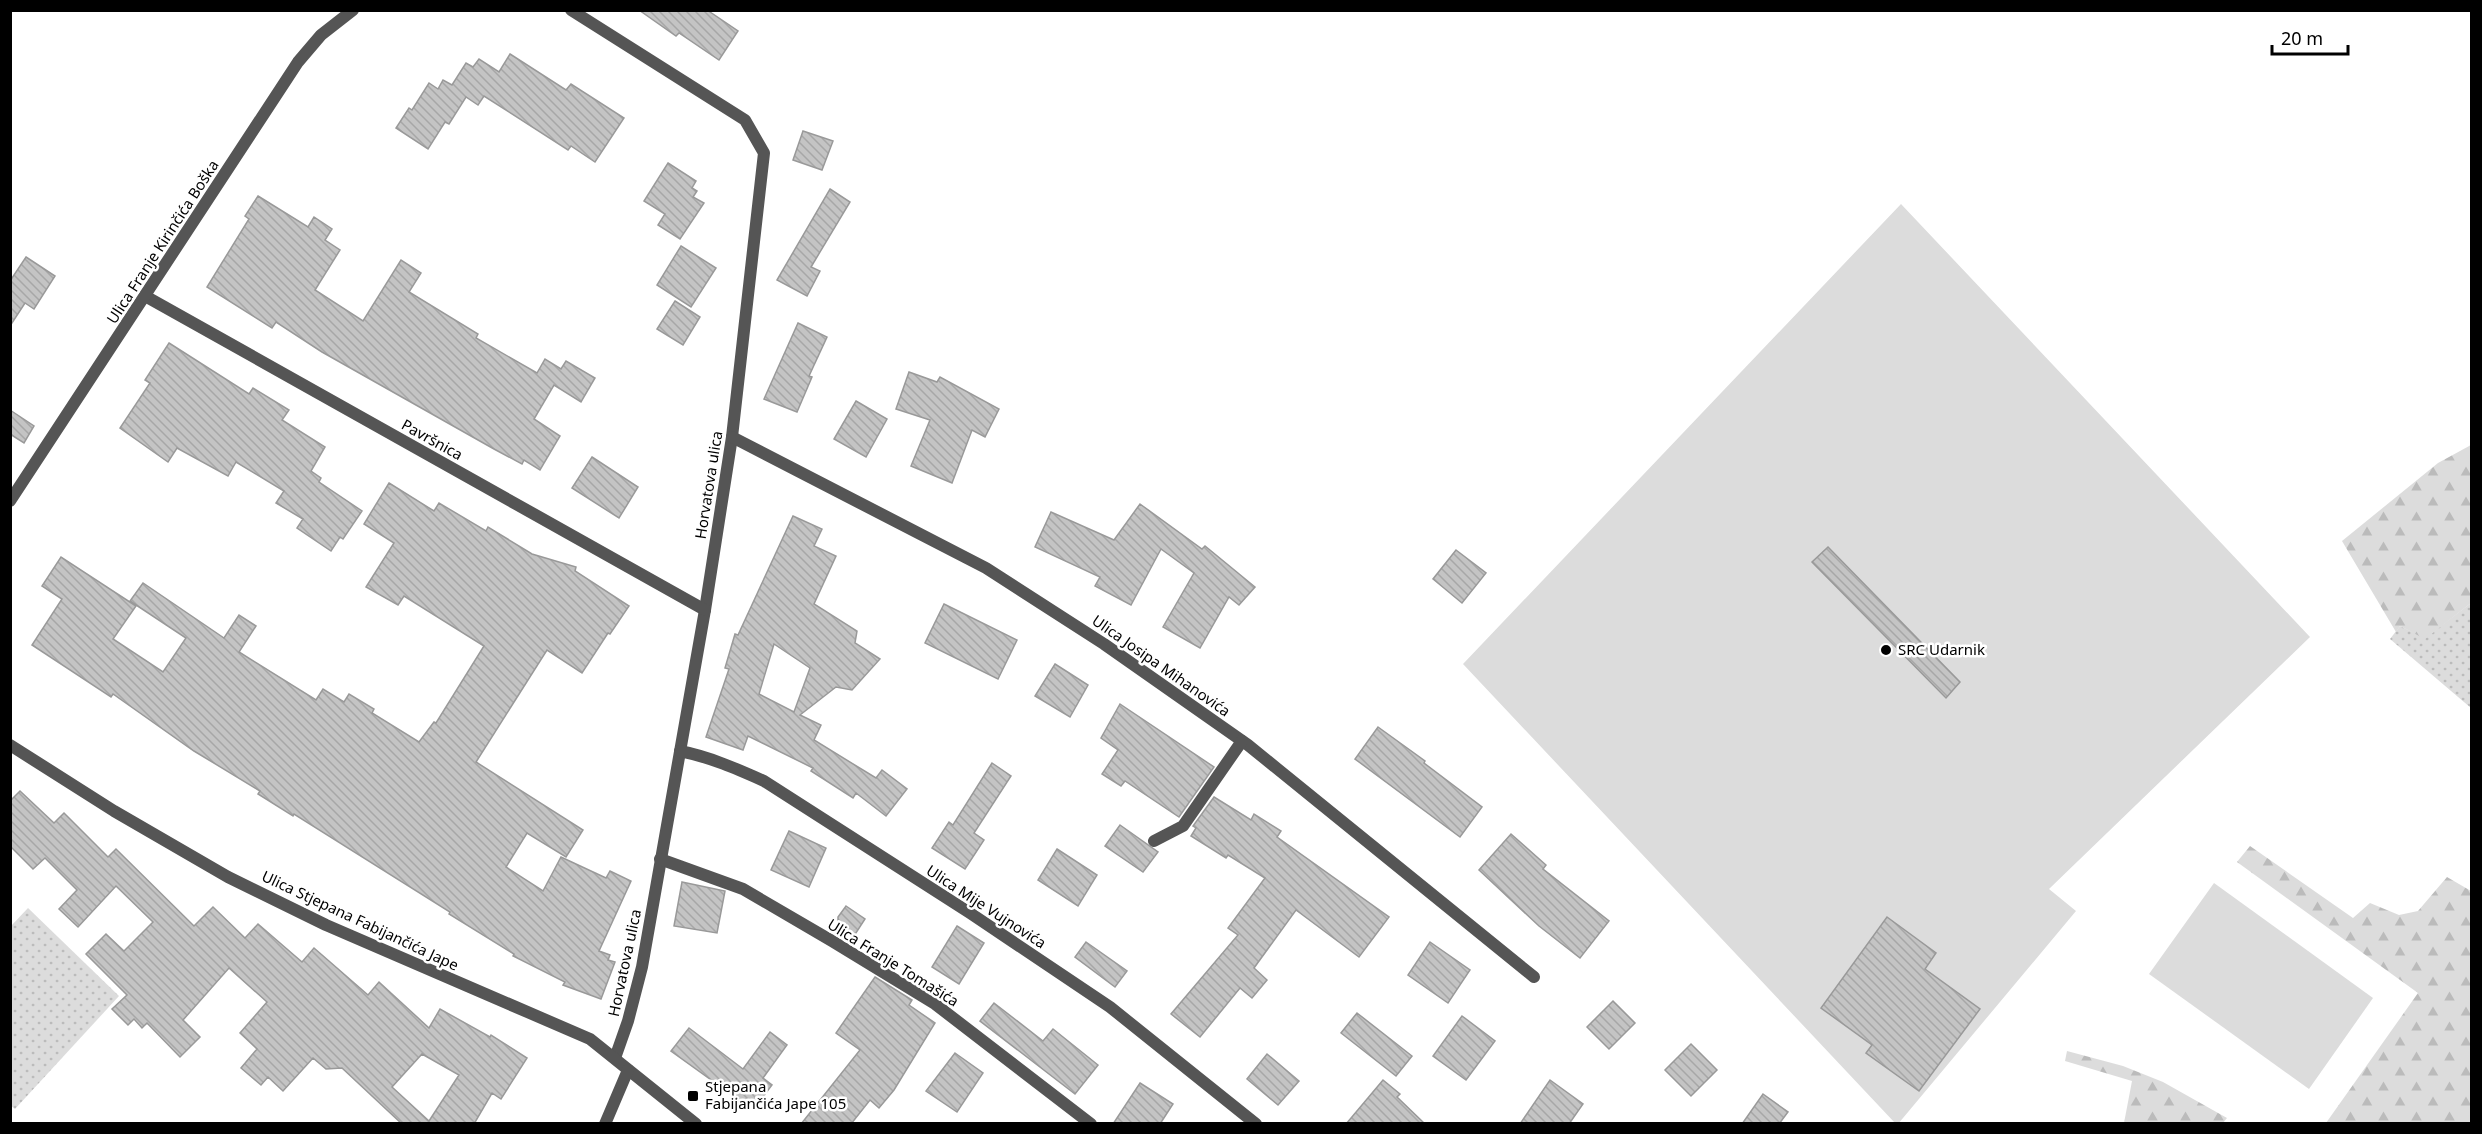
<svg xmlns="http://www.w3.org/2000/svg" width="2482" height="1134" font-family="'Noto Sans',sans-serif">
  <defs>
    <pattern id="grass-dots" width="8" height="8" patternUnits="userSpaceOnUse" patternTransform="scale(1.5)"><rect width="8" height="8" fill="#dcdcdc"/><path d="M2 2h.1M6 6h.1" fill="none" stroke="#bbb" stroke-width="1.8" stroke-linecap="round"/></pattern>
    <pattern id="forest-firs" width="22" height="20" patternUnits="userSpaceOnUse" patternTransform="scale(1.5)"><rect width="22" height="20" fill="#dcdcdc"/><path d="M5 1l3.5 6h-7zM16 11l3.5 6h-7z" fill="#bbb"/></pattern>
    <pattern id="building-back-hatch" width="6" height="6" patternUnits="userSpaceOnUse" patternTransform="scale(1.5)"><rect width="6" height="6" fill="#c4c4c4"/><path d="M-1 5l2 2M0 0l6 6M5-1l2 2" fill="none" stroke="#a7a7a7"/></pattern>
  </defs>
  <rect width="100%" height="100%" fill="#fff"/>
  <g fill="url(#grass-dots)">
    <path d="M2471,603V708L2390,639L2400,626L2425,638Z"/>
    <path d="M28,908L119,996L15,1109L10,1105L11,926Z"/>
  </g>
  <g fill="url(#forest-firs)">
    <path d="M2471,445V603L2425,639L2400,626L2396,632L2342,541L2438,463Z"/>
    <path d="M2250,846L2353,918L2370,903L2399,915L2418,911L2447,877L2471,891V1123H2326L2418,993L2237,862Z"/>
    <path d="M2067,1051L2123,1066L2163,1082L2227,1118L2223,1123H2124L2132,1081L2065,1061Z"/>
  </g>
  <g fill="#dcdcdc">
    <path d="M1901,204L2310,637L2049,889L2076,911L1898,1124L1895,1123L1463,664Z"/>
    <path d="M2214,883L2373,998L2309,1089L2149,974Z"/>
  </g>
  <g fill="url(#building-back-hatch)" stroke="#999" stroke-width="1.5" fill-rule="evenodd">
    <path d="M639,10H707L738,31L719,60L679,33L676,36Z"/>
    <path d="M510,54L566,90L571,84L624,118L595,162L571,146L568,150L484,96L478,105L466,97L449,124L445,122L428,149L396,128L409,108L412,110L429,83L438,89L443,80L452,85L466,63L473,67L479,59L499,72Z"/>
    <path d="M803,131L833,141L822,170L793,160Z"/>
    <path d="M668,163L696,181L692,188L697,191L693,197L704,203L680,239L658,225L665,214L644,201Z"/>
    <path d="M830,189L850,202L811,267L820,271L807,296L777,280Z"/>
    <path d="M258,196L308,227L314,217L332,229L325,240L340,250L315,290L363,321L401,260L421,273L409,292L478,334L476,338L537,373L545,359L561,369L566,361L595,378L581,402L554,385L534,419L560,436L540,470L524,460L522,464L494,449L322,352L276,322L272,328L207,287L249,219L245,216Z"/>
    <path d="M681,246L716,268L691,307L657,285Z"/>
    <path d="M26,257L55,276L34,309L25,303L10,326V281Z"/>
    <path d="M675,301L700,317L683,345L657,329Z"/>
    <path d="M798,323L827,337L809,376L812,377L797,412L764,399Z"/>
    <path d="M169,343L249,394L253,388L289,410L282,420L325,447L311,471L321,478L319,482L362,511L343,539L340,537L331,551L297,528L303,519L276,503L284,491L236,462L228,476L177,448L168,462L120,428L150,383L145,380Z"/>
    <path d="M909,372L937,382L940,377L999,409L985,437L972,430L952,483L911,466L930,420L896,409Z"/>
    <path d="M856,401L887,419L866,457L834,439Z"/>
    <path d="M10,410L34,426L24,443L10,434Z"/>
    <path d="M592,457L638,487L619,518L572,488Z"/>
    <path d="M389,483L434,511L439,503L486,531L488,527L532,554L576,567L575,571L629,606L610,634L608,633L582,673L547,650L476,762L583,830L566,857L527,833L506,867L543,891L561,857L606,878L610,871L631,881L599,951L610,955L608,960L615,962L601,999L563,985L565,982L513,956L514,954L449,914L450,912L294,814L293,816L258,794L260,791L194,751L113,694L111,697L32,645L62,599L42,586L61,557L136,606L113,639L163,672L186,638L130,601L143,583L224,638L239,615L256,626L239,652L316,700L323,689L344,702L349,694L374,709L372,713L419,742L434,722L436,723L484,646L404,596L398,605L366,587L394,543L364,524Z"/>
    <path d="M1140,504L1202,549L1205,546L1255,587L1239,605L1229,597L1200,648L1163,627L1194,573L1161,549L1131,605L1095,586L1100,577L1035,547L1051,512L1114,540Z"/>
    <path d="M793,516L822,529L814,546L836,556L814,604L857,631L855,643L880,659L852,690L836,687L800,715L821,725L814,740L876,778L882,770L907,789L886,816L856,793L853,798L811,771L813,768L748,736L743,750L706,737L729,669L725,668L735,634L738,635ZM774,644L810,668L794,712L759,694Z"/>
    <path d="M1828,547L1960,682L1946,698L1812,562Z"/>
    <path d="M1456,550L1486,573L1462,603L1433,579Z"/>
    <path d="M944,604L1017,640L998,679L925,643Z"/>
    <path d="M1055,664L1088,685L1070,717L1035,696Z"/>
    <path d="M1120,704L1214,767L1179,817L1125,781L1121,786L1102,774L1118,750L1101,738Z"/>
    <path d="M1378,727L1425,761L1424,763L1482,807L1460,837L1355,759Z"/>
    <path d="M992,763L1011,776L974,833L984,840L965,869L932,848L949,822L953,825Z"/>
    <path d="M20,791L54,823L64,813L108,857L116,849L194,926L213,907L245,938L258,924L302,962L314,948L368,995L379,982L429,1028L440,1009L490,1037L491,1035L527,1058L501,1099L492,1093L474,1124H402L342,1068L326,1069L313,1058L283,1091L268,1077L261,1085L241,1068L257,1049L240,1033L267,1002L229,968L183,1020L200,1037L180,1057L147,1023L142,1028L134,1019L128,1025L112,1009L127,995L86,954L106,934L124,951L153,922L116,886L78,927L59,909L77,890L45,858L33,869L10,846V801ZM422,1054L459,1075L429,1121L392,1087Z"/>
    <path d="M1214,797L1251,820L1254,814L1281,831L1277,837L1389,917L1359,957L1296,910L1254,968L1267,980L1252,998L1240,988L1200,1037L1171,1014L1238,935L1228,928L1265,878L1228,855L1226,858L1191,836L1196,828L1193,826Z"/>
    <path d="M1120,825L1158,852L1143,872L1105,846Z"/>
    <path d="M789,831L826,848L809,887L771,870Z"/>
    <path d="M1511,834L1546,865L1543,869L1609,921L1580,958L1539,926L1479,870Z"/>
    <path d="M1057,849L1097,875L1078,906L1038,880Z"/>
    <path d="M682,882L725,891L717,933L674,926Z"/>
    <path d="M846,906L865,919L854,936L838,925V917Z"/>
    <path d="M1887,917L1936,953L1925,969L1980,1009L1919,1091L1866,1053L1872,1045L1821,1008Z"/>
    <path d="M957,926L984,943L959,984L932,967Z"/>
    <path d="M1086,942L1127,971L1115,987L1075,957Z"/>
    <path d="M1430,942L1470,970L1448,1003L1408,975Z"/>
    <path d="M875,977L912,1000L909,1005L935,1023L894,1090L879,1108L870,1100L851,1124H801L860,1050L836,1033Z"/>
    <path d="M1613,1001L1635,1023L1609,1049L1587,1027Z"/>
    <path d="M994,1003L1043,1041L1053,1029L1098,1065L1075,1094L980,1021Z"/>
    <path d="M1357,1013L1412,1056L1396,1076L1341,1033Z"/>
    <path d="M1462,1016L1495,1041L1466,1080L1433,1056Z"/>
    <path d="M689,1028L743,1069L770,1032L787,1045L763,1078L772,1085L753,1110L671,1051Z"/>
    <path d="M1691,1044L1717,1070L1691,1096L1665,1070Z"/>
    <path d="M955,1053L983,1073L957,1112L926,1091Z"/>
    <path d="M1267,1054L1299,1081L1278,1105L1247,1079Z"/>
    <path d="M1383,1080L1400,1094L1397,1097L1425,1124H1346Z"/>
    <path d="M1550,1080L1583,1104L1569,1124H1520Z"/>
    <path d="M1140,1083L1173,1104L1160,1124H1113Z"/>
    <path d="M1763,1094L1788,1112L1779,1124H1742Z"/>
  </g>
  <g fill="none" stroke-linecap="round" stroke-linejoin="round">
    <g stroke="#555" stroke-width="12">
      <path d="M571,10L745,120L764,153L732,437L705,610L642,967L628,1021L615,1058"/>
      <path d="M145,296L705,610"/>
      <path d="M732,437L986,568L1104,644L1248,745L1534,977"/>
      <path d="M10,501L298,62L321,35L353,10"/>
      <path d="M10,745L114,811L228,877L326,925L590,1039L696,1124"/>
      <path d="M680,751C710,757 737,769 764,781L970,913L1110,1007L1256,1124"/>
      <path d="M1154,841L1183,826L1242,741"/>
      <path d="M660,859L743,889L832,941L935,1004L1091,1124"/>
      <path d="M605,1124L628,1070"/>
    </g>
  </g>
  <g fill="#000" stroke="#fff" stroke-width="2">
    <circle cx="1886" cy="650" r="6"/>
    <rect x="687" y="1090" width="12" height="12" rx="3"/>
  </g>
  <g text-anchor="middle" stroke-width="5" stroke-linejoin="round" paint-order="stroke">
    <g font-size="15" fill="#000" stroke="#fff">
      <text transform="translate(163 242) rotate(-57)" y="5">Ulica Franje Kirinčića Boška</text>
      <text transform="translate(432 440) rotate(29)" y="5">Pavršnica</text>
      <text transform="translate(709 485) rotate(-81)" y="5">Horvatova ulica</text>
      <text transform="translate(1161 666) rotate(35)" y="5">Ulica Josipa Mihanovića</text>
      <text transform="translate(986 907) rotate(33)" y="5">Ulica Mije Vujnovića</text>
      <text transform="translate(360 921) rotate(25)" y="5">Ulica Stjepana Fabijančića Jape</text>
      <text transform="translate(625 963) rotate(-78)" y="5">Horvatova ulica</text>
      <text transform="translate(893 963) rotate(32)" y="5">Ulica Franje Tomašića</text>
    </g>
    <g font-size="15" fill="#000" stroke="#fff" text-anchor="start">
      <text x="1898" y="655">SRC Udarnik</text>
      <text x="705" y="1092">Stjepana<tspan x="705" dy="17">Fabijančića Jape 105</tspan></text>
    </g>
  </g>
  <rect width="2482" height="1134" fill="none" stroke="#000000" stroke-width="24"/>
  <path d="M2272 45v9h76v-9" fill="none" stroke="#000000" stroke-width="3"/>
  <text x="2281" y="45" font-size="18" fill="#000000" stroke="#ffffff" stroke-width="4.5" paint-order="stroke">20 m</text>
</svg>
